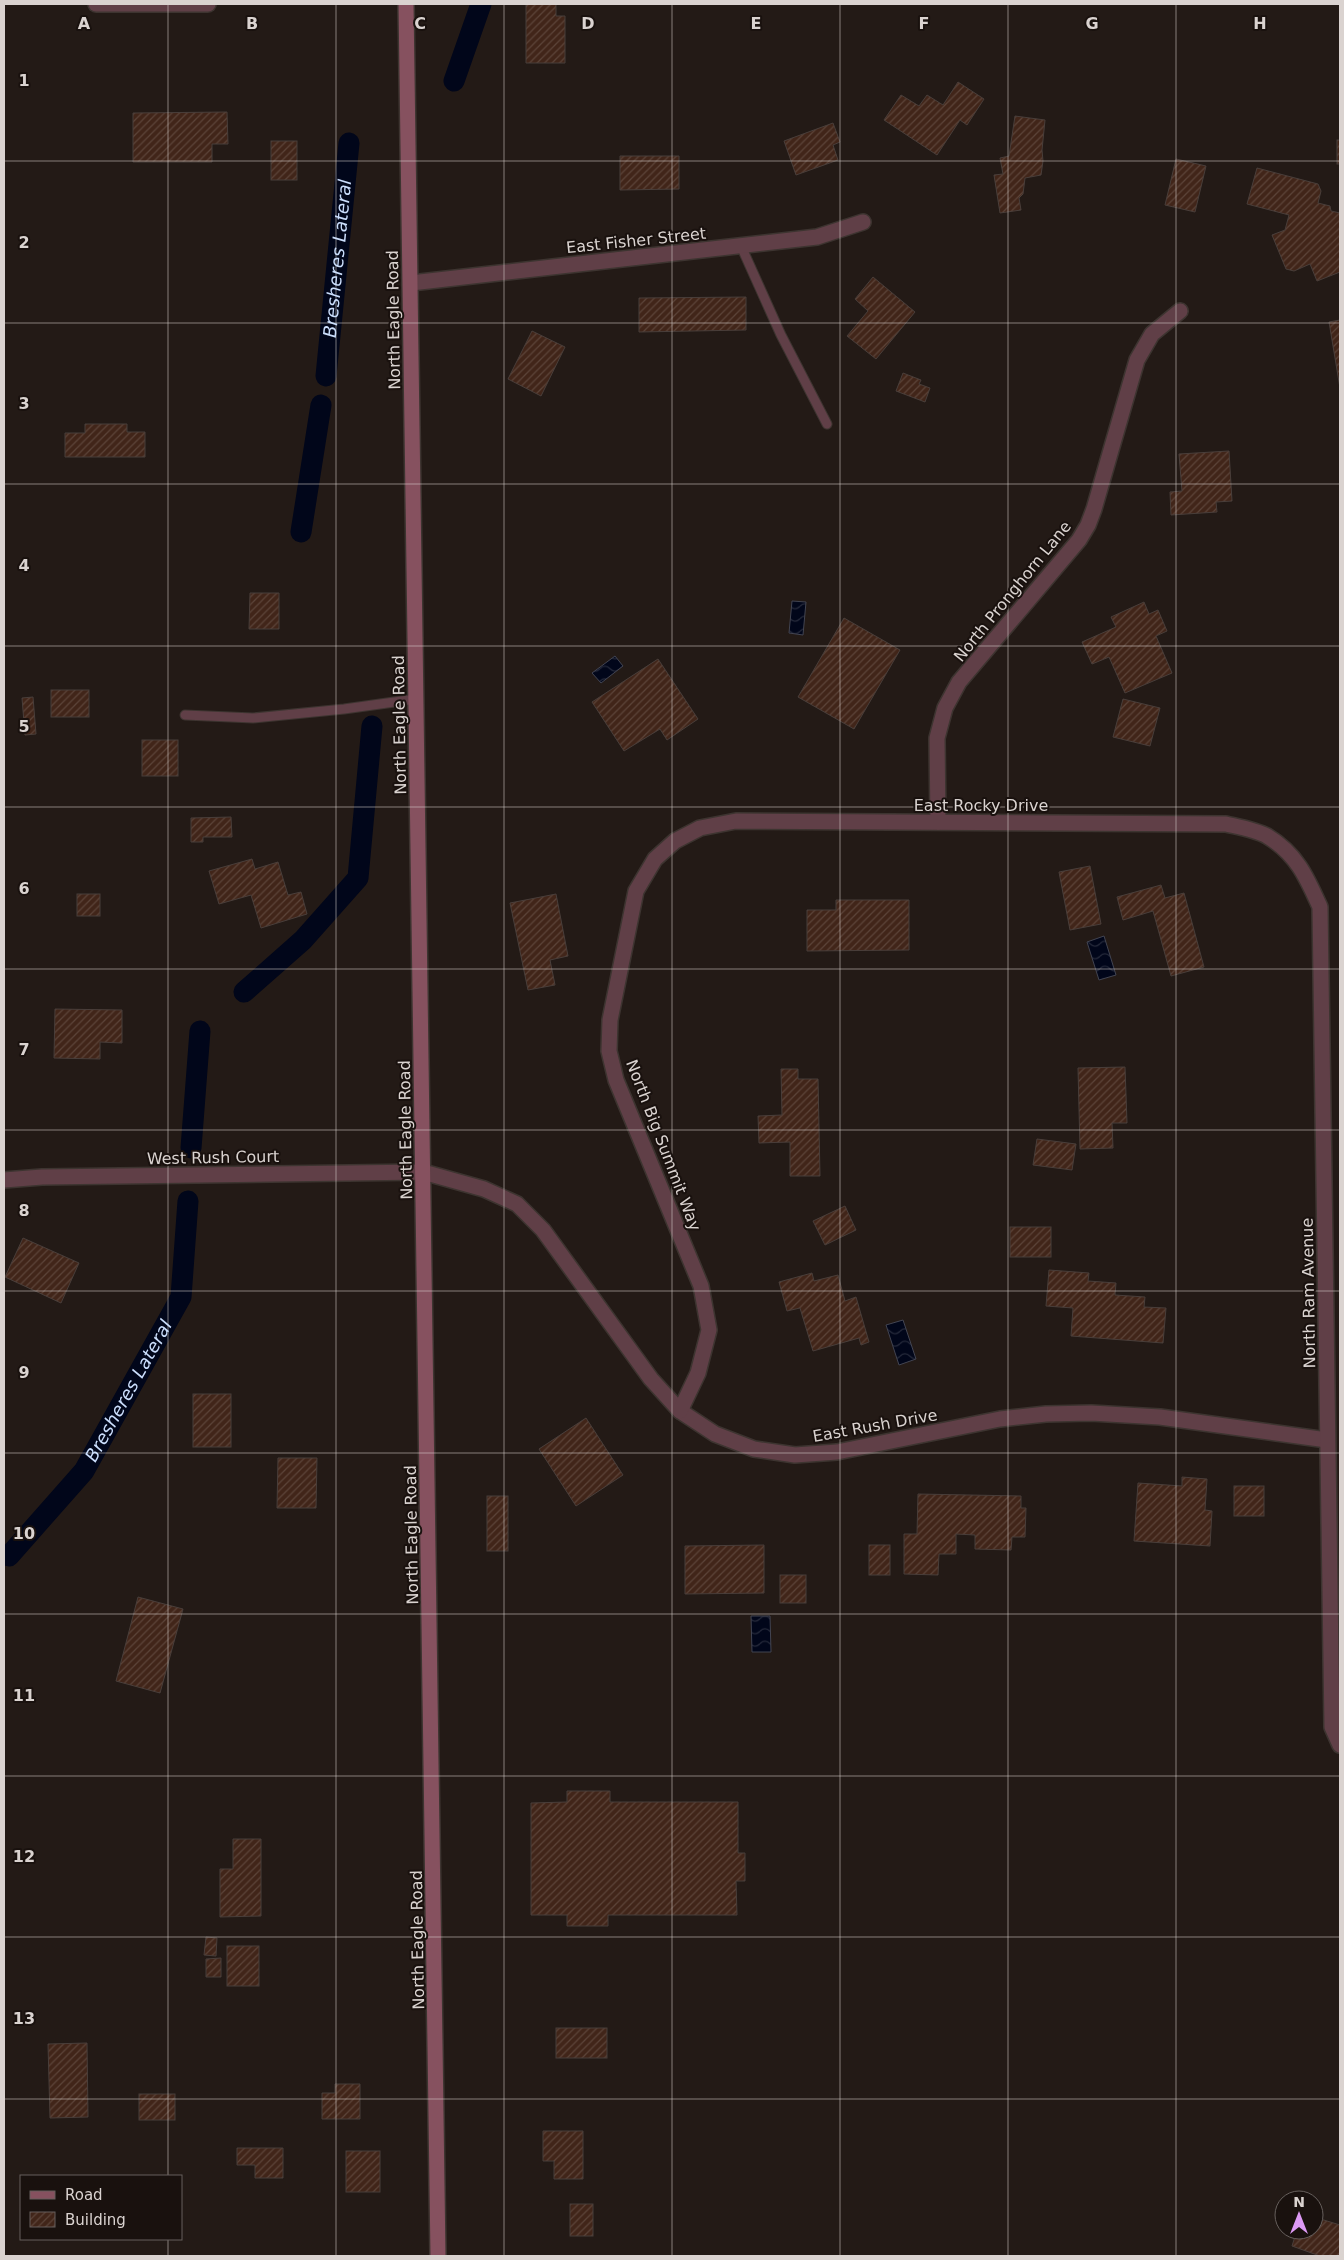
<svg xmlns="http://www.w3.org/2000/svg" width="1344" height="2260" font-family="'DejaVu Sans',sans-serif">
  <defs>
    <pattern id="water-waves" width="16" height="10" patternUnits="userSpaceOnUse" patternTransform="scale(1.25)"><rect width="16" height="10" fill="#01061a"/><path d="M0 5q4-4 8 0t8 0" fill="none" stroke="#25293a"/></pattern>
    <pattern id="building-hatch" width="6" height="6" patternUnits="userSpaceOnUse" patternTransform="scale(1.25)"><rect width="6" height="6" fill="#412519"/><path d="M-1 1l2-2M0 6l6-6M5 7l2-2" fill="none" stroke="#5c4439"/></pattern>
  </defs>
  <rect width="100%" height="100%" fill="#231a16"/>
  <g fill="url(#water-waves)" stroke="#424451">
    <path d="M792,601L806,602L803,635L789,633Z"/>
    <path d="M615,656L623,666L601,683L592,673Z"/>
    <path d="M1104,936L1116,975L1099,980L1087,942Z"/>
    <path d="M903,1320L916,1359L899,1365L886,1325Z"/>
    <path d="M751,1616H770L771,1652H752Z"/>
  </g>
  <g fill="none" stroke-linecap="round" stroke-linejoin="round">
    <g stroke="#01061a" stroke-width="21">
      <path d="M454,81L481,4"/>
      <path id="s1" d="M326,376L349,143"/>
      <path d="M301,532L321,405"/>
      <path d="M244,992L303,940L358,878L372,726"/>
      <path d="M191,1148L200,1031"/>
      <path id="s2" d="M9,1556L84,1471L181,1297L188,1201"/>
    </g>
  </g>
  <g fill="url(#building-hatch)" stroke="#493e3a">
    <path d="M526,4H556V16H565V63H526Z"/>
    <path d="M958,82L984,99L967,125L960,120L937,155L884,120L901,95L919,106L927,95L943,105Z"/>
    <path d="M227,112L228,144H212V162H133V113Z"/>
    <path d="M1015,116L1045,120L1042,150L1043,161L1041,175L1025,178L1023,194L1019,198L1021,210L1000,213L994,175L1003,174L1000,158L1009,156Z"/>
    <path d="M833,123L840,142L833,145L838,160L796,175L784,141Z"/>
    <rect x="1337" y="140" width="3" height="24"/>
    <rect x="271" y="141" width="26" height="39"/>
    <path d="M620,156H679V189L620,190Z"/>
    <path d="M1176,159L1206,166L1195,212L1165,205Z"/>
    <path d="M1257,168L1318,184L1321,191L1318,203L1330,206L1331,211L1340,213V272L1317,281L1310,264L1294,271L1286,269L1272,235L1285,230L1289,215L1247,204Z"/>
    <path d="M873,277L915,312L876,359L847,336L868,311L855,299Z"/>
    <path d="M746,297V330L639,332V298Z"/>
    <path d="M1340,320V388L1329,322Z"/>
    <path d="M532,331L565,347L541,396L508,379Z"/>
    <path d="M903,373L921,380L919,384L930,388L925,402L896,391Z"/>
    <path d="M85,424H127V432H145V457H65V433H85Z"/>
    <path d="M1229,451L1232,501L1216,502L1217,512L1171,515L1170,492L1182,491L1179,454Z"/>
    <path d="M250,593H279V629H249Z"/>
    <path d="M1144,602L1149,614L1158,610L1167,631L1156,636L1172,673L1125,693L1109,657L1092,664L1082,642L1116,627L1111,617Z"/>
    <path d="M844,618L900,650L854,729L798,697Z"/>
    <path d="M658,659L698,719L667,740L660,729L624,751L592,702Z"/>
    <rect x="51" y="690" width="38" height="27"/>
    <path d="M33,697L36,734L25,735L22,698Z"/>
    <path d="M1123,699L1160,708L1150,746L1113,737Z"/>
    <rect x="142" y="740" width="36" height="36"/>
    <path d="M231,817L232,837H203V842H191V818Z"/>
    <path d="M252,859L255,869L278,862L288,895L301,892L307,914L261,928L251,895L219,904L209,871Z"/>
    <path d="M1090,866L1101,924L1070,930L1059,872Z"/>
    <path d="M1161,885L1165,898L1184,893L1204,967L1171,976L1153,911L1123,920L1117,897Z"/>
    <rect x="77" y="894" width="23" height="22"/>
    <path d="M556,894L568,956L550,960L555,985L528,990L510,903Z"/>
    <path d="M836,900H909V950L807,951V910H836Z"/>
    <path d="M55,1009L122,1010V1043L100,1042V1059L54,1058Z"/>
    <path d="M1125,1067L1127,1123H1112L1113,1148L1080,1149L1078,1068Z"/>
    <path d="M781,1069H798V1079H818L820,1176H790V1142L759,1143L758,1116L782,1115Z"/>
    <path d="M1037,1139L1076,1144L1072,1170L1033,1165Z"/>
    <path d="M845,1206L856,1230L825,1245L813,1221Z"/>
    <rect x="1010" y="1227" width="41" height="30"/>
    <path d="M23,1238L79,1263L61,1303L5,1277Z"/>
    <path d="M1049,1270L1089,1273L1088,1281L1116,1283L1115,1295L1145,1297L1144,1307L1166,1308L1163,1343L1071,1336L1073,1308L1046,1306Z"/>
    <path d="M812,1273L814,1281L838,1275L845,1301L856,1297L869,1342L861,1345L859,1338L813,1351L800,1308L787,1311L779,1282Z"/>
    <rect x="193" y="1394" width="38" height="53"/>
    <path d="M586,1418L623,1475L576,1506L539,1449Z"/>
    <path d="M278,1458H317L316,1508H277Z"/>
    <path d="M1182,1477L1207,1479L1205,1510L1212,1511L1210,1546L1134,1541L1138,1483L1182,1486Z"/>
    <rect x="1234" y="1486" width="30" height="30"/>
    <path d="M918,1494L1021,1496V1508H1026L1025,1537H1012L1011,1550L975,1549V1535L956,1534V1554H939L938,1575L904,1574V1534H917Z"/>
    <rect x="487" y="1496" width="21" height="55"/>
    <path d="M764,1545V1593L685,1594V1546Z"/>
    <rect x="869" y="1545" width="21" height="30"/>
    <rect x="780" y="1575" width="26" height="28"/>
    <path d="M138,1597L183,1609L160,1693L116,1681Z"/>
    <path d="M567,1791H610V1802H738V1853H745V1881H736L737,1915H608V1926H567V1915H531V1803L567,1802Z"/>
    <path d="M233,1839H261V1916L220,1917V1869H233Z"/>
    <path d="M206,1937L217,1938L216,1956L204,1955Z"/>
    <rect x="227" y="1946" width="32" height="40"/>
    <path d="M221,1958V1977H206V1959Z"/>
    <rect x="556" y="2028" width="51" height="30"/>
    <path d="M87,2043L88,2117L50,2118L48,2044Z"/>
    <path d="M335,2084H360V2119H322V2093H335Z"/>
    <rect x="139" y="2094" width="36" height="26"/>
    <path d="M543,2131H583V2179H554V2161H543Z"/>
    <path d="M237,2148H283V2178H255V2165H237Z"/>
    <rect x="346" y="2151" width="34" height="41"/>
    <rect x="570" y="2204" width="23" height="32"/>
    <path d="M1314,2217L1340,2225V2256H1320L1292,2246L1297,2230H1314Z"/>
  </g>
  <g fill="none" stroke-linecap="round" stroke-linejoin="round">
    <defs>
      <g id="lane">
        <path d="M741,246L781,335L827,424"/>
        <path d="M185,715L253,718L344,709L416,699"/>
      </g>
      <g id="street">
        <path d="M96,4H208"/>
        <path d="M411,283L817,237L863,222"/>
        <path d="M938,822L937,738L945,708L959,682L1079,540L1088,525L1094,509L1137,360L1152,334L1180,311"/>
        <path d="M4,1180L42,1177L423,1172L484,1189L517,1204L543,1230L651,1379L680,1411L715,1434L754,1449L795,1455L837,1452L1000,1419L1046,1414L1091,1413L1160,1417L1327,1440"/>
        <path d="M680,1411L698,1373L709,1330L701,1286L616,1080L609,1051L610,1020L636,891L655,859L675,841L700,828L736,821L1226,824C1239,827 1256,830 1267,836C1297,854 1307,878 1320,907L1332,1727L1340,1745"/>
      </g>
      <path id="secondary" d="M406,4L438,2256"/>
    </defs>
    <use href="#lane" stroke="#3d3430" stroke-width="11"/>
    <use href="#street" stroke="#3d3430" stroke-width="18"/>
    <use href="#secondary" stroke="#3d3430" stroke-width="18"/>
    <use href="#lane" stroke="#603f47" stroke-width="9"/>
    <use href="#street" stroke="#603f47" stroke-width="15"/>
    <use href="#secondary" stroke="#86515f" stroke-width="15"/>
  </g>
  <path fill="none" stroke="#dad3d0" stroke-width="1" stroke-opacity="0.55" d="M168,4V2176M336,4V2256M504,4V2256M672,4V2256M840,4V2256M1008,4V2256M1176,4V2256M4,161H1340M4,323H1340M4,484H1340M4,646H1340M4,807H1340M4,969H1340M4,1130H1340M4,1291H1340M4,1453H1340M4,1614H1340M4,1776H1340M4,1937H1340M4,2099H1340M168,2239V2256"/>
  <g text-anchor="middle" stroke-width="4" stroke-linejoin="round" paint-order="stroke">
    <g font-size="16" fill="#dad3d0" stroke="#19110e">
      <text transform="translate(636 240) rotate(-6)" y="6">East Fisher Street</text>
      <text transform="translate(393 320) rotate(-91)" y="6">North Eagle Road</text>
      <text transform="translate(1012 591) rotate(-51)" y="6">North Pronghorn Lane</text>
      <text transform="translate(399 725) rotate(-91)" y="6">North Eagle Road</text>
      <text x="981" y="811">East Rocky Drive</text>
      <text transform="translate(405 1130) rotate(-91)" y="6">North Eagle Road</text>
      <text transform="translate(664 1145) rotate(69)" y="6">North Big Summit Way</text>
      <text transform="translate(213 1157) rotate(-1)" y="6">West Rush Court</text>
      <text transform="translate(1308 1293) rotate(-91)" y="6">North Ram Avenue</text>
      <text transform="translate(875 1425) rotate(-10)" y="6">East Rush Drive</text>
      <text transform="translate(411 1535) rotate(-91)" y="6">North Eagle Road</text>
      <text transform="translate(417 1940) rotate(-91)" y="6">North Eagle Road</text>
    </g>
    <g font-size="18" font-style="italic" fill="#cbdefc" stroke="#19110e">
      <text dy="6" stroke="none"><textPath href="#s1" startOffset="118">Bresheres Lateral</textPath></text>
      <text dy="6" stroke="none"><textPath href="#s2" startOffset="205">Bresheres Lateral</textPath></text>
    </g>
  </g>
  <g font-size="16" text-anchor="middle" font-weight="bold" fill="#dad3d0" stroke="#19110e" stroke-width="4" stroke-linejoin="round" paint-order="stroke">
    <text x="84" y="29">A</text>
    <text x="252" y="29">B</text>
    <text x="420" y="29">C</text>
    <text x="588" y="29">D</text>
    <text x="756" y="29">E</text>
    <text x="924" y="29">F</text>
    <text x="1092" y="29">G</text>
    <text x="1260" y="29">H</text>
    <text x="24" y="86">1</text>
    <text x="24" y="248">2</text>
    <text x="24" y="409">3</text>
    <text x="24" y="571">4</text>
    <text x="24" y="732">5</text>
    <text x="24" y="894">6</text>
    <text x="24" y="1055">7</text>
    <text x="24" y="1216">8</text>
    <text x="24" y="1378">9</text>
    <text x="24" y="1539">10</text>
    <text x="24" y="1701">11</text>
    <text x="24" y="1862">12</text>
    <text x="24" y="2024">13</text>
  </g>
  <rect width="1344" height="2260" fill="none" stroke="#dad3d0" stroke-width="10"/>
  <rect x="20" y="2175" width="162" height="65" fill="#19110e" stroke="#665f5c"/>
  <rect x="30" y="2191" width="25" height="8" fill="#86515f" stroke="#665f5c"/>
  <text x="65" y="2200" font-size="15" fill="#dad3d0">Road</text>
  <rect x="30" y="2212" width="25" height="15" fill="url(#building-hatch)" stroke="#665f5c"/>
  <text x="65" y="2225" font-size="15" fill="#dad3d0">Building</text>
  <g transform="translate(1299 2215)"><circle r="24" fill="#19110e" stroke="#665f5c"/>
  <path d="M0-4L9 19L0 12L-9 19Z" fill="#dc99f4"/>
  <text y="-8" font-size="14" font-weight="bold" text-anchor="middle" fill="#dad3d0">N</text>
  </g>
</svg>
